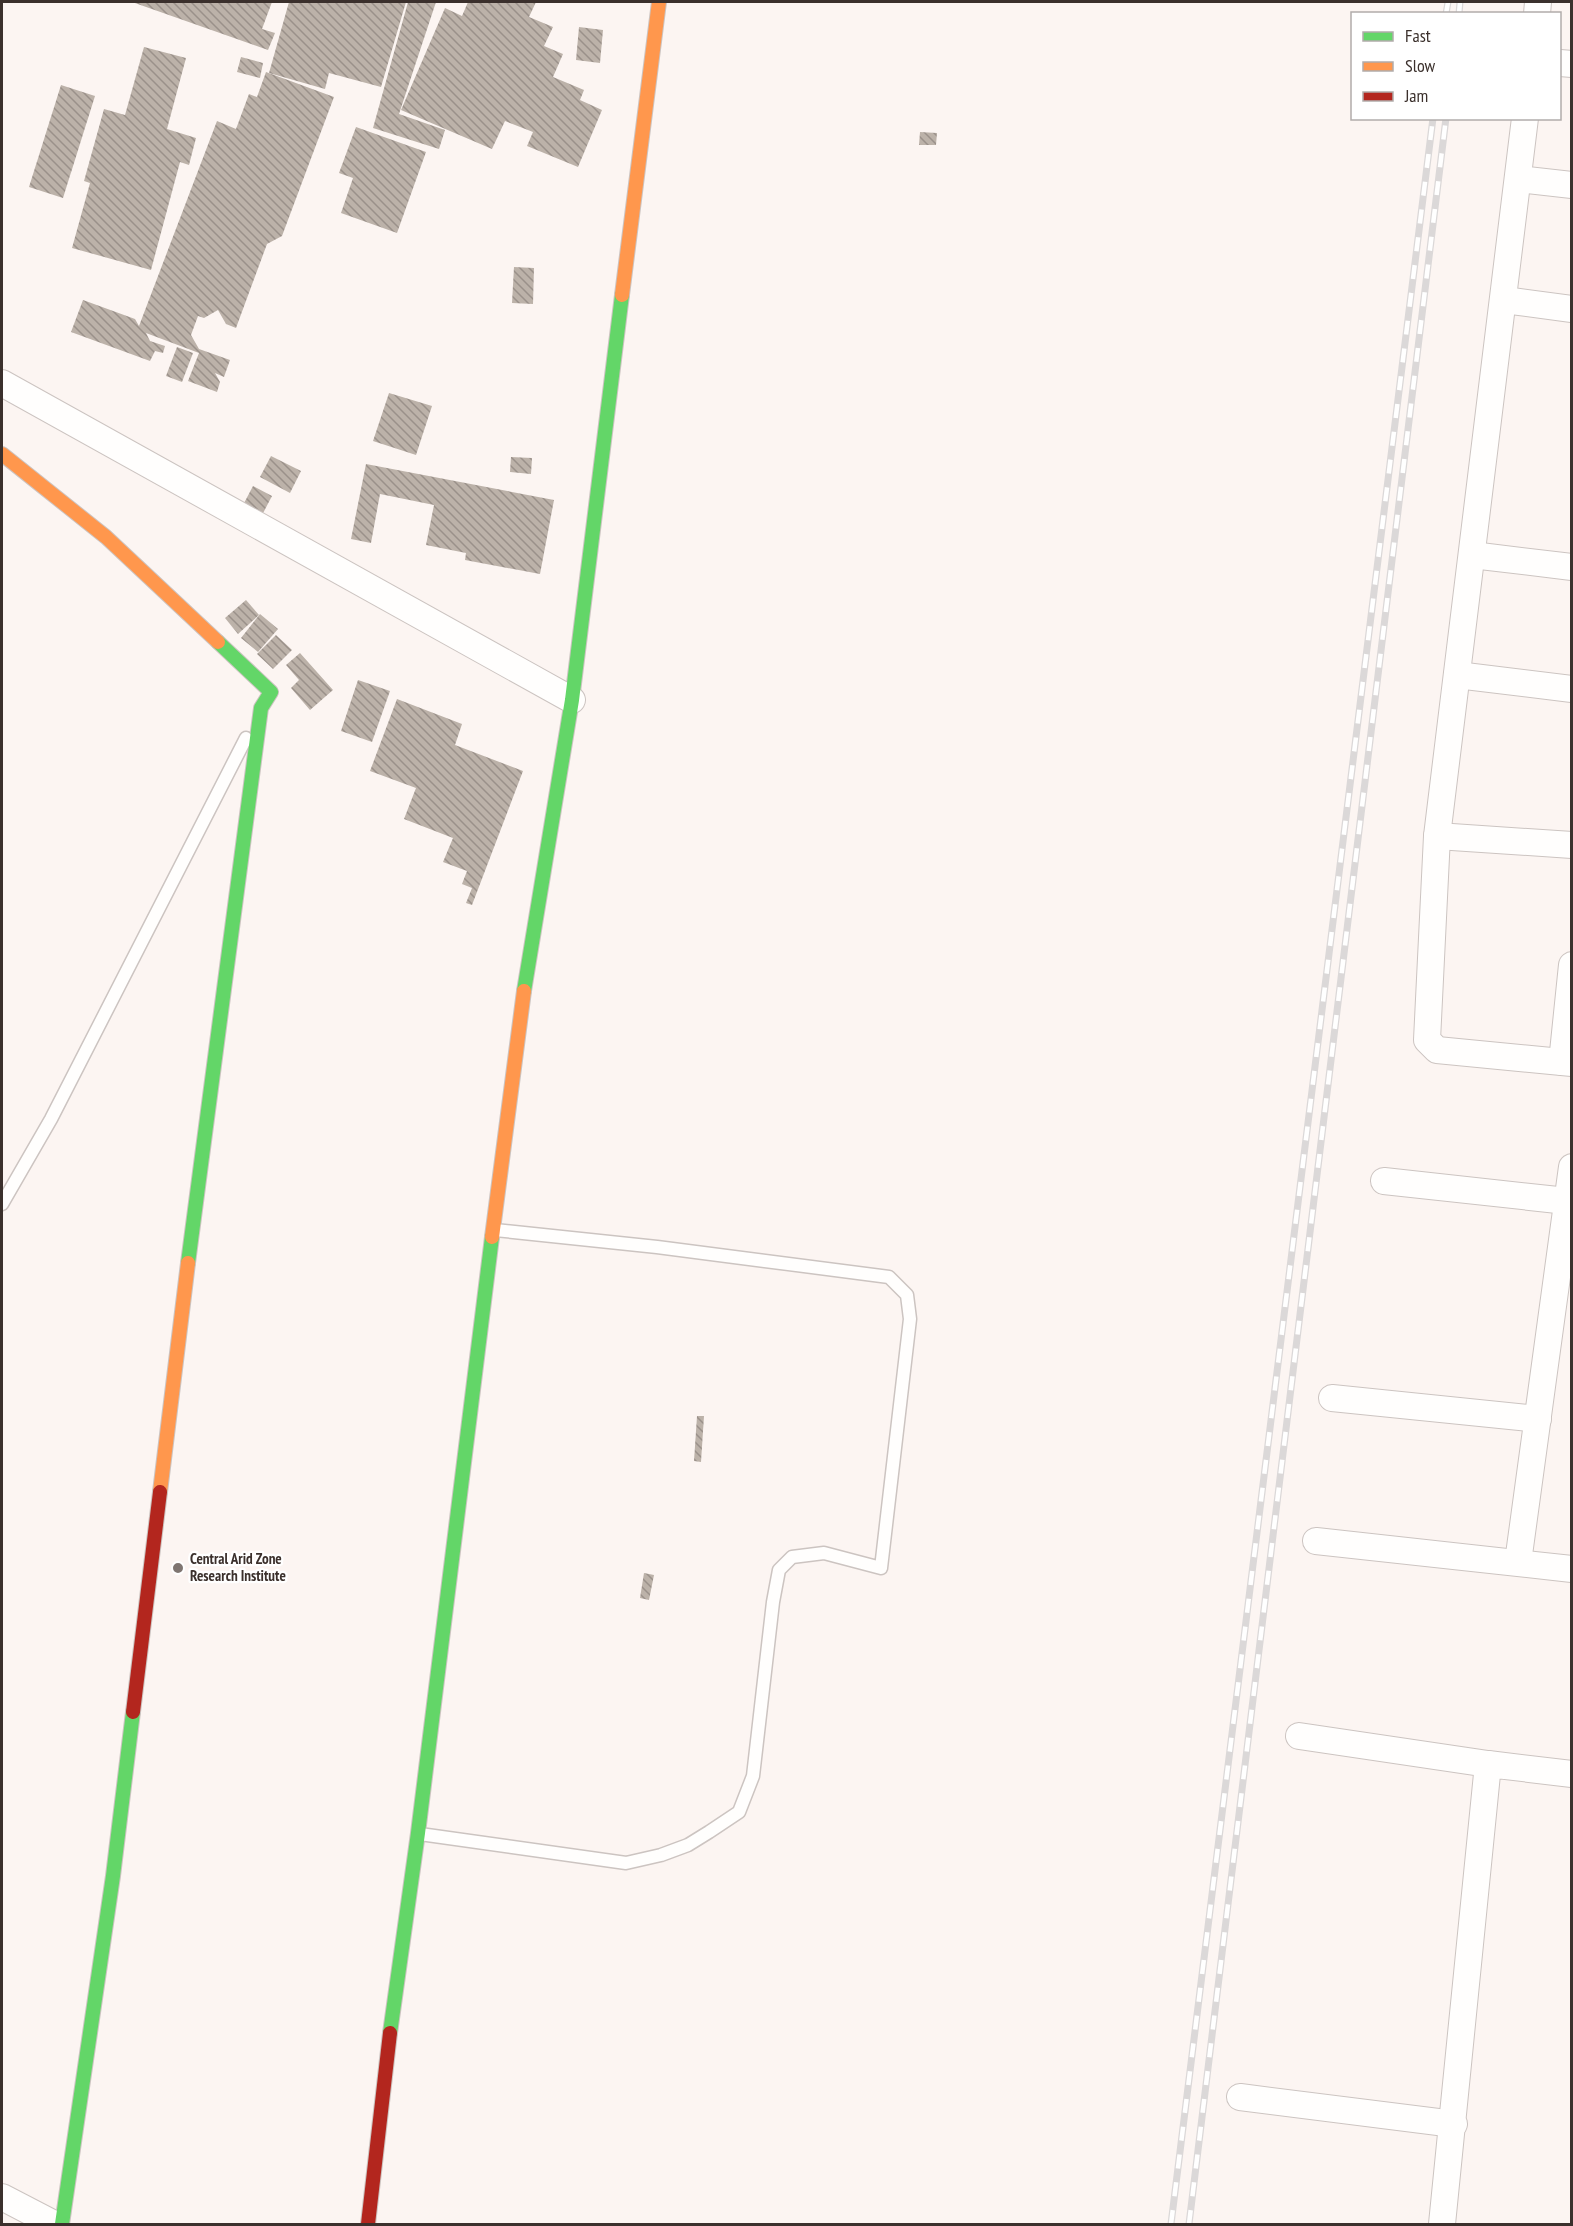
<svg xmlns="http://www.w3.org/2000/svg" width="1573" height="2226" font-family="'PT Sans Narrow',sans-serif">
  <defs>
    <pattern id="building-back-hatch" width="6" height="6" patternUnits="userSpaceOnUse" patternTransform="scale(1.5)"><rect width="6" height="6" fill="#bcb2a9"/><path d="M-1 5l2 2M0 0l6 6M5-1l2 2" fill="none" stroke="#9a918a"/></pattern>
  </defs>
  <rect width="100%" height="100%" fill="#fcf5f2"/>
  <g fill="url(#building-back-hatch)">
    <path d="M132,2H272L262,29L275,33L268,50Z"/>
    <path d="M289,2H406L381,87L329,73L325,89L269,73Z"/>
    <path d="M408,2H436L399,114L445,130L439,149L373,128Z"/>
    <path d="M468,2H536L529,17L553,27L544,46L563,54L553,77L584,90L580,100L602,110L578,167L527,146L533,132L505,121L492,149L401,110L445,8L462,16Z"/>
    <path d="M579,27L603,30L600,63L576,60Z"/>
    <path d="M144,47L186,58L167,129L196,138L189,165L180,162L151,270L72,248L90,183L84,181L104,109L125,115Z"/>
    <path d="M241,57L263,63L260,78L237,72Z"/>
    <path d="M266,72L334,97L282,236L267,244L236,328L226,324L218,310L204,318L198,316L191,335L199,349L230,360L224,377L215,373L220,382L217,392L188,381L199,353L146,333L150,341L165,346L163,353L155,351L150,361L71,332L83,300L135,319L139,326L217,121L236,129L249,94L257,97Z"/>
    <path d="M61,85L95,96L63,198L29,187Z"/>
    <path d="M356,127L426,152L397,233L341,213L353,178L339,173Z"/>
    <path d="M920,132L937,133L936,145H919Z"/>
    <path d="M514,267L534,268L533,304L512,303Z"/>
    <path d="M177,347L193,353L182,382L166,376Z"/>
    <path d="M389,393L432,406L416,455L373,441Z"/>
    <path d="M271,456L301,471L290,493L260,477Z"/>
    <path d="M511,457L532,458L531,474L510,472Z"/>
    <path d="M366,464L554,500L540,574L465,560L466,553L426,545L434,505L380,494L371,543L351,539Z"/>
    <path d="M253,486L272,496L261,517L242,507Z"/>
    <path d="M246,600L259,615L238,634L225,618Z"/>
    <path d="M260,614L278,629L258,652L241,638Z"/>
    <path d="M276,635L292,650L273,669L257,654Z"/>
    <path d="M300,653L333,690L310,710L291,688L299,680L286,665Z"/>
    <path d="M358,680L390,691L372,742L341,731Z"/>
    <path d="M397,699L462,724L455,745L523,771L472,905L466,903L472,888L462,884L467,871L443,862L453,838L404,819L416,788L370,771Z"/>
    <path d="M697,1416H704L701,1462L694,1461Z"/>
    <path d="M644,1573L654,1575L649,1600L640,1598Z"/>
  </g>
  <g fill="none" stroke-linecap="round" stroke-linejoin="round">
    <defs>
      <g id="lane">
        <path d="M2,1204L51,1119L246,738"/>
        <path d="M420,1834L626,1863L661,1855L688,1845L709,1832L739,1812L753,1776L773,1602L779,1570L792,1557L824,1553L881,1568L910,1319L907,1295L889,1277L657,1247L495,1230"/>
      </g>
      <g id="street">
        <path d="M1537,14L1538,2"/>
        <path d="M1560,63L1572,64"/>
        <path d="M1525,118L1437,836L1427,1040L1437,1050L1572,1063"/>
        <path d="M1518,179L1572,185"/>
        <path d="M1504,300L1572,309"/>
        <path d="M2,383L572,700"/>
        <path d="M1472,555L1572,567"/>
        <path d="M1457,675L1572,689"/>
        <path d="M1437,836L1572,845"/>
        <path d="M1562,1062L1572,965"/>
        <path d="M1384,1181L1567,1201"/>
        <path d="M1332,1398L1538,1419"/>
        <path d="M1316,1541L1572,1569"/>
        <path d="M1518,1562L1572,1167"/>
        <path d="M1299,1736L1488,1764"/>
        <path d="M1240,2097L1454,2124"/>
        <path d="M2,2197L54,2224"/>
        <path d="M1442,2224L1488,1764L1572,1774"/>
      </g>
      <g id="fast">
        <path d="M524,991L572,700L622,295"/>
        <path d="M188,1263L261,708L271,692L218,642"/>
        <path d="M390,2033L418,1833L492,1237"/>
        <path d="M62,2224L113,1876L133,1712"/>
      </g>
      <g id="slow">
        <path d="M622,295L659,2"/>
        <path d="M2,454L106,537L218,642"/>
        <path d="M492,1237L524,991"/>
        <path d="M160,1492L188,1263"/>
      </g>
      <g id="jam">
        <path d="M133,1712L160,1492"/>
        <path d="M368,2224L390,2033"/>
      </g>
    </defs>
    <use href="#lane" stroke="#ccc4c1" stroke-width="15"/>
    <use href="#street" stroke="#ccc4c1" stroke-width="28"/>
    <use href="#fast" stroke="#ccc4c1" stroke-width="16"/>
    <use href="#slow" stroke="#ccc4c1" stroke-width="16"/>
    <use href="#jam" stroke="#ccc4c1" stroke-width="16"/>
    <use href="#lane" stroke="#fffefd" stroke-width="12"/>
    <use href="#street" stroke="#fffefd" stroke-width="26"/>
    <use href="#fast" stroke="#63d668" stroke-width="14"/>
    <use href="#slow" stroke="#ff974d" stroke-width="14"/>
    <use href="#jam" stroke="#b3261e" stroke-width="14"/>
    <defs>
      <g id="rail">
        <path d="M1446,14L1448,2"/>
        <path d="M1459,14L1460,2"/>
        <path d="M1171,2224L1433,118"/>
        <path d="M1189,2224L1446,118"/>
      </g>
    </defs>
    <use href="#rail" stroke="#dbd8d8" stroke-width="7"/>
    <use href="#rail" stroke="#fff" stroke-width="4.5" stroke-dasharray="14" stroke-linecap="butt"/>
  </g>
  <circle fill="#7f7571" stroke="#fff" stroke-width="2" cx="178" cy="1568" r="6"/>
  <g text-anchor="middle" stroke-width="4.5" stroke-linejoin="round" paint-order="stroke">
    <g font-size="15" font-weight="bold" fill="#3b302c" stroke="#fff" text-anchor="start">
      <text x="190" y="1564">Central Arid Zone<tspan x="190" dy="17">Research Institute</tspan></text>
    </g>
  </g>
  <rect width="1573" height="2226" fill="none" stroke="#3b302c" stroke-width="6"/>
  <rect x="1351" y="12" width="210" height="108" fill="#ffffff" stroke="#b1acab" stroke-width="1.5"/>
  <rect x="1363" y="32" width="30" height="9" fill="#63d668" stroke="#b1acab" stroke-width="1.5"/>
  <text x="1405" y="42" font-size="18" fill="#3b302c">Fast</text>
  <rect x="1363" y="62" width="30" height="9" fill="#ff974d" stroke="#b1acab" stroke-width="1.5"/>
  <text x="1405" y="72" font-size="18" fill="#3b302c">Slow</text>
  <rect x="1363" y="92" width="30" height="9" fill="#b3261e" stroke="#b1acab" stroke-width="1.5"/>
  <text x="1405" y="102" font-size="18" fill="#3b302c">Jam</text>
</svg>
